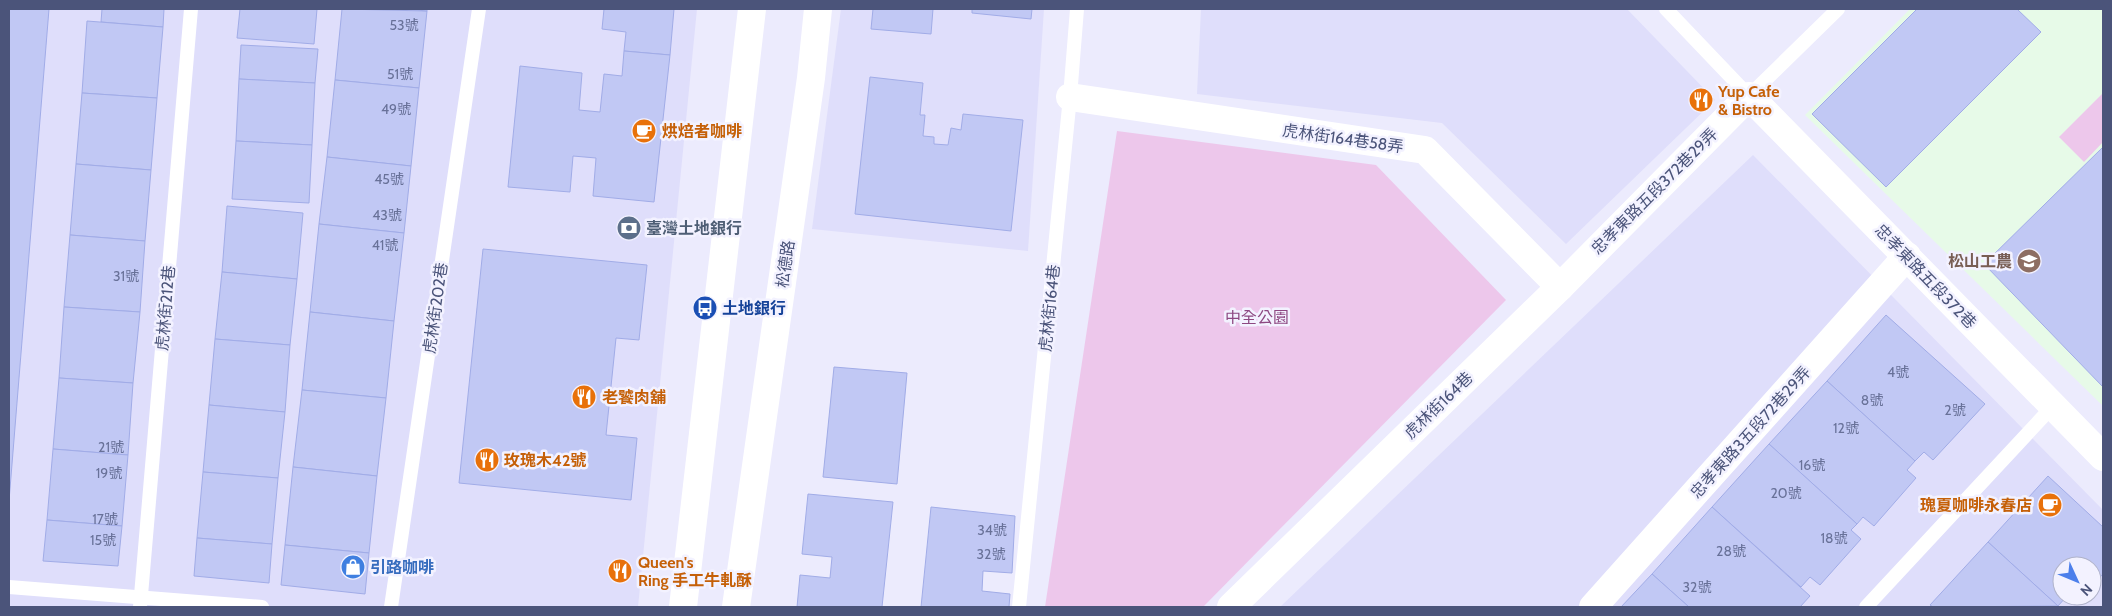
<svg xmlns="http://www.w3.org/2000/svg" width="2112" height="616" font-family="Cabin,'Noto Sans TC',sans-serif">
  <rect width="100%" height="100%" fill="#ecebfd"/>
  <g fill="#dfdefb" fill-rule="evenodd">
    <path d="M9,9H697L638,607H9Z"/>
    <path d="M841,9H1044L1028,251L812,229Z"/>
    <path d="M1201,9H1627L1715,100L1566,244L1442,123L1197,94Z"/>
    <path d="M1753,155L2103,510V607H1280ZM2062,566H2092V596H2062Z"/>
  </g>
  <path fill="#e7fae8" d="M1910,9H2103V406L1805,115Z"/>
  <g fill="#edc7eb">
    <path d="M2103,93V142L2084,162L2059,137Z"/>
    <path d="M1117,131L1376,165L1506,300L1203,607H1045Z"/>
  </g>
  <g fill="#c1c8f4" stroke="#a1ace7">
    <path d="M9,9H49L9,501Z"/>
    <path d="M102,9H164L163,27L101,22Z"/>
    <path d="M240,9H317L314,44L237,38Z"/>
    <path d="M342,9L427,11L419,88L335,80Z"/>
    <path d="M406,9H427V11Z"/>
    <path d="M604,9H674L670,55L624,51L626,32L602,29Z"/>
    <path d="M873,9H933L931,34L871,29Z"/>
    <path d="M972,9H1032L1031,19L972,13Z"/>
    <path d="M1917,9H2017L2041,32L1886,187L1812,114Z"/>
    <path d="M87,21L163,27L157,98L82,93Z"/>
    <path d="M241,45L318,49L315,83L239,79Z"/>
    <path d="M624,51L670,55L654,202L593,196L596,158L573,156L570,192L508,187L520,66L582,73L579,110L600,112L604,74L622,76Z"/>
    <path d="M870,77L923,83L920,115H925L923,136L934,137V144L948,145L951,128L961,130L963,114L1023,120L1011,231L855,214Z"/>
    <path d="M239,79L315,83L312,145L236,141Z"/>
    <path d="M335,80L419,88L411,166L327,157Z"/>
    <path d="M82,93L157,98L151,170L76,164Z"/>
    <path d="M236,141L312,145L309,203L232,199Z"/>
    <path d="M2103,147V387L1984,264Z"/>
    <path d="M327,157L411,166L404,233L319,224Z"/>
    <path d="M76,164L151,170L145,241L70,235Z"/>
    <path d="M227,206L303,213L297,279L222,272Z"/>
    <path d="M319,224L404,233L394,321L310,312Z"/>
    <path d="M70,235L145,241L140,312L64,307Z"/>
    <path d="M483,249L647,265L639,340L616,338L606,435L637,438L631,500L459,483Z"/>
    <path d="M222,272L297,279L290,345L215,339Z"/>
    <path d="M64,307L140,312L133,383L59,378Z"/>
    <path d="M310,312L394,321L386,398L302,390Z"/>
    <path d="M1886,315L1985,404L1933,460L1924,452L1915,461L1827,381Z"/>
    <path d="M215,339L290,345L285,412L209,405Z"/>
    <path d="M834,367L907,373L897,484L823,477Z"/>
    <path d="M59,378L133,383L128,455L53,449Z"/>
    <path d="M1827,381L1915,461L1907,470L1916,478L1874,526L1863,517L1857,524L1769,444Z"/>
    <path d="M302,390L386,398L377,476L293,467Z"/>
    <path d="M209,405L285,412L278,478L203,472Z"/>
    <path d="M1769,444L1857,524L1851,530L1861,539L1820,585L1810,577L1801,587L1712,507Z"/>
    <path d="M53,449L128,455L122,526L47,520Z"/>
    <path d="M293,467L377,476L369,553L285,545Z"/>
    <path d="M203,472L278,478L272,544L197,538Z"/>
    <path d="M2048,476L2103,527V574L2092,586V566H2062V596H2083L2075,605L2066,597L2058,606L1988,542Z"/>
    <path d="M808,494L893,502L882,607H797L800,575L830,578L832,557L802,554Z"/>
    <path d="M931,507L1015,516L1012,573L983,571L982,591L1010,594L1009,607H921Z"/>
    <path d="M1712,507L1810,596L1800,607H1689L1652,574Z"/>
    <path d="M47,520L122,526L118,566L43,561Z"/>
    <path d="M197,538L272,544L269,583L194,576Z"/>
    <path d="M1988,542L2058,606L1933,607L1930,605Z"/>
    <path d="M285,545L369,553L365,594L281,585Z"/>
    <path d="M1652,574L1689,607H1621Z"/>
  </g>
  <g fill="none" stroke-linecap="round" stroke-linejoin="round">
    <g stroke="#fff" stroke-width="14">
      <path d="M1666,9L1749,96L1838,9"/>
      <path d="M9,587L262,607"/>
      <path d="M140,607L191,9"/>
      <path d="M391,607L479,9"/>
      <path d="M1019,607L1070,97L1077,9"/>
      <path d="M1866,607L2053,406"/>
    </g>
    <g stroke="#fff" stroke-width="28">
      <path d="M1070,97L1425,150L1560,287"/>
      <path d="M1231,607L1560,287L1749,96L2103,457"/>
      <path d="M1593,607L1907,256"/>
    </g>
    <g stroke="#fff" stroke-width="28">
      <path d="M683,607L752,9"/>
      <path d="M736,607L811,78L818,9"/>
    </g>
  </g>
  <defs>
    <symbol id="restaurant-disc" viewBox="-11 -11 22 22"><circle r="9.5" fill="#e8710a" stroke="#f3f2ff"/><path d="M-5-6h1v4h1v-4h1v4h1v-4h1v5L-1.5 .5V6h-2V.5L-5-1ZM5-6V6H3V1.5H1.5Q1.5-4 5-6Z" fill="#fff"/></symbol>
    <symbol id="cafe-disc" viewBox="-11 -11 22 22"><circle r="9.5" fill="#e8710a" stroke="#f3f2ff"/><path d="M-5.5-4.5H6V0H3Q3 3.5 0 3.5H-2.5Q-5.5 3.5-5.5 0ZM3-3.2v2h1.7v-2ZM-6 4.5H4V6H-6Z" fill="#fff"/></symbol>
    <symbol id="bank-disc" viewBox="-11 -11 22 22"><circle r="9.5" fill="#5c6f8a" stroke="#f3f2ff"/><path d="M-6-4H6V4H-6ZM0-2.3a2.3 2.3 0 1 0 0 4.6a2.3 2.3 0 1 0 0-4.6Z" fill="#fff"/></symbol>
    <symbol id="school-disc" viewBox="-11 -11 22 22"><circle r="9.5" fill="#8d6e63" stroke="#f3f2ff"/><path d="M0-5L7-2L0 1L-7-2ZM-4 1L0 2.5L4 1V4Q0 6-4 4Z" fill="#fff"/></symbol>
    <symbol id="bus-disc" viewBox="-11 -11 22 22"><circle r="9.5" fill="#1a4fb4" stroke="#f3f2ff"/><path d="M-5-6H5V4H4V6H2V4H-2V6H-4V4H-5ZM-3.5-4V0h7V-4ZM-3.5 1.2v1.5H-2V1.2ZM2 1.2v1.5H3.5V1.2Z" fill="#fff"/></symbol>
    <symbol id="shop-disc" viewBox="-11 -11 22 22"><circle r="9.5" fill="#3f7fe0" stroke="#f3f2ff"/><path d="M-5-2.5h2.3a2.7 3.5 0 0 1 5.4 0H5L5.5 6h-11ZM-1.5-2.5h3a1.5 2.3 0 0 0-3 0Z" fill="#fff"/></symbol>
  </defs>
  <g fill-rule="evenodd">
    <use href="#restaurant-disc" x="1687" y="86" width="28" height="28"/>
    <use href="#cafe-disc" x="630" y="117" width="28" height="28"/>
    <use href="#bank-disc" x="615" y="214" width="28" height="28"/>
    <use href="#school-disc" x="2015" y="247" width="28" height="28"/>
    <use href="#bus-disc" x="691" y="294" width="28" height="28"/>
    <use href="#restaurant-disc" x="570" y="383" width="28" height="28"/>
    <use href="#restaurant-disc" x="473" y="446" width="28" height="28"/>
    <use href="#cafe-disc" x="2036" y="491" width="28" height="28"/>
    <use href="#shop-disc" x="339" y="553" width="28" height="28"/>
    <use href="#restaurant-disc" x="606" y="557" width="28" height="28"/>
  </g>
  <g text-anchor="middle" stroke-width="5" stroke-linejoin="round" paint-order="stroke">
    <g font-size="14" fill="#687198">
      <text x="404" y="30">53號</text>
      <text x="400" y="79">51號</text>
      <text x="396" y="114">49號</text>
      <text x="389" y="184">45號</text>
      <text x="387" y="220">43號</text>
      <text x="385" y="250">41號</text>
      <text x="126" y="281">31號</text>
      <text x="1898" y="377">4號</text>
      <text x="1872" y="405">8號</text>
      <text x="1955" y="415">2號</text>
      <text x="1846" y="433">12號</text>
      <text x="111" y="452">21號</text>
      <text x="1812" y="470">16號</text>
      <text x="109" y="478">19號</text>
      <text x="1786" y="498">20號</text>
      <text x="105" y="524">17號</text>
      <text x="992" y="535">34號</text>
      <text x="1834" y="543">18號</text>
      <text x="103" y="545">15號</text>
      <text x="1731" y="556">28號</text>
      <text x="991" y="559">32號</text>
      <text x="1697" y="592">32號</text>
    </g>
    <g font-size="16" font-weight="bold" fill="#c56008" stroke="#f3f2ff" text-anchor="start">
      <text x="1718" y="97">Yup Cafe<tspan x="1718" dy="18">&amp; Bistro</tspan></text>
      <text x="662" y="137">烘焙者咖啡</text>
      <text x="602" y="403">老饕肉舖</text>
      <text x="504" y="466">玫瑰木42號</text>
      <text x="2032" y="511" text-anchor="end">瑰夏咖啡永春店</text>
      <text x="638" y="568">Queen's<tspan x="638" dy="18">Ring 手工牛軋酥</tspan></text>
    </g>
    <g font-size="16" fill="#4b547a" stroke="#f3f2ff">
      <text transform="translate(1343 138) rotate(8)" y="6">虎林街164巷58弄</text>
      <text transform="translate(1654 191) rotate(-45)" y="6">忠孝東路五段372巷29弄</text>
      <text transform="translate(785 264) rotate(-82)" y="6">松德路</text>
      <text transform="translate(1926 276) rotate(46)" y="6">忠孝東路五段372巷</text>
      <text transform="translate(165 308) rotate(-85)" y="6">虎林街212巷</text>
      <text transform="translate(435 308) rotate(-82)" y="6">虎林街202巷</text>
      <text transform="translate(1049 308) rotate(-84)" y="6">虎林街164巷</text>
      <text transform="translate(1438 405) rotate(-44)" y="6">虎林街164巷</text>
      <text transform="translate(1750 432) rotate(-48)" y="6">忠孝東路3五段72巷29弄</text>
    </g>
    <g font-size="16" font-weight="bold" fill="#4e5e75" stroke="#f3f2ff" text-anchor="start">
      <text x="646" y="234">臺灣土地銀行</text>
    </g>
    <g font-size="16" font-weight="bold" fill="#785e54" stroke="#f3f2ff" text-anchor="end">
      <text x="2012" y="267">松山工農</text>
    </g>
    <g font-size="16" font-weight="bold" fill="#164399" stroke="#f3f2ff" text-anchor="start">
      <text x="722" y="314">土地銀行</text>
    </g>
    <g font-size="16" fill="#8d4882" stroke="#f3f2ff">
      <text x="1257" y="323">中全公園</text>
    </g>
    <g font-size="16" font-weight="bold" fill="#366cbe" stroke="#f3f2ff" text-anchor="start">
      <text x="370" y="573">引路咖啡</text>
    </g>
  </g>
  <rect width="2112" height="616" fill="none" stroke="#4b547a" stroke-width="20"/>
  <g transform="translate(2077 581) rotate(134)"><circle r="24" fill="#f3f2ff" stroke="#b0b3ca"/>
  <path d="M0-4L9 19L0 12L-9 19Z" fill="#4c7feb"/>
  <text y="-8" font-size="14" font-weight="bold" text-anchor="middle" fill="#4b547a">N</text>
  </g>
</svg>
